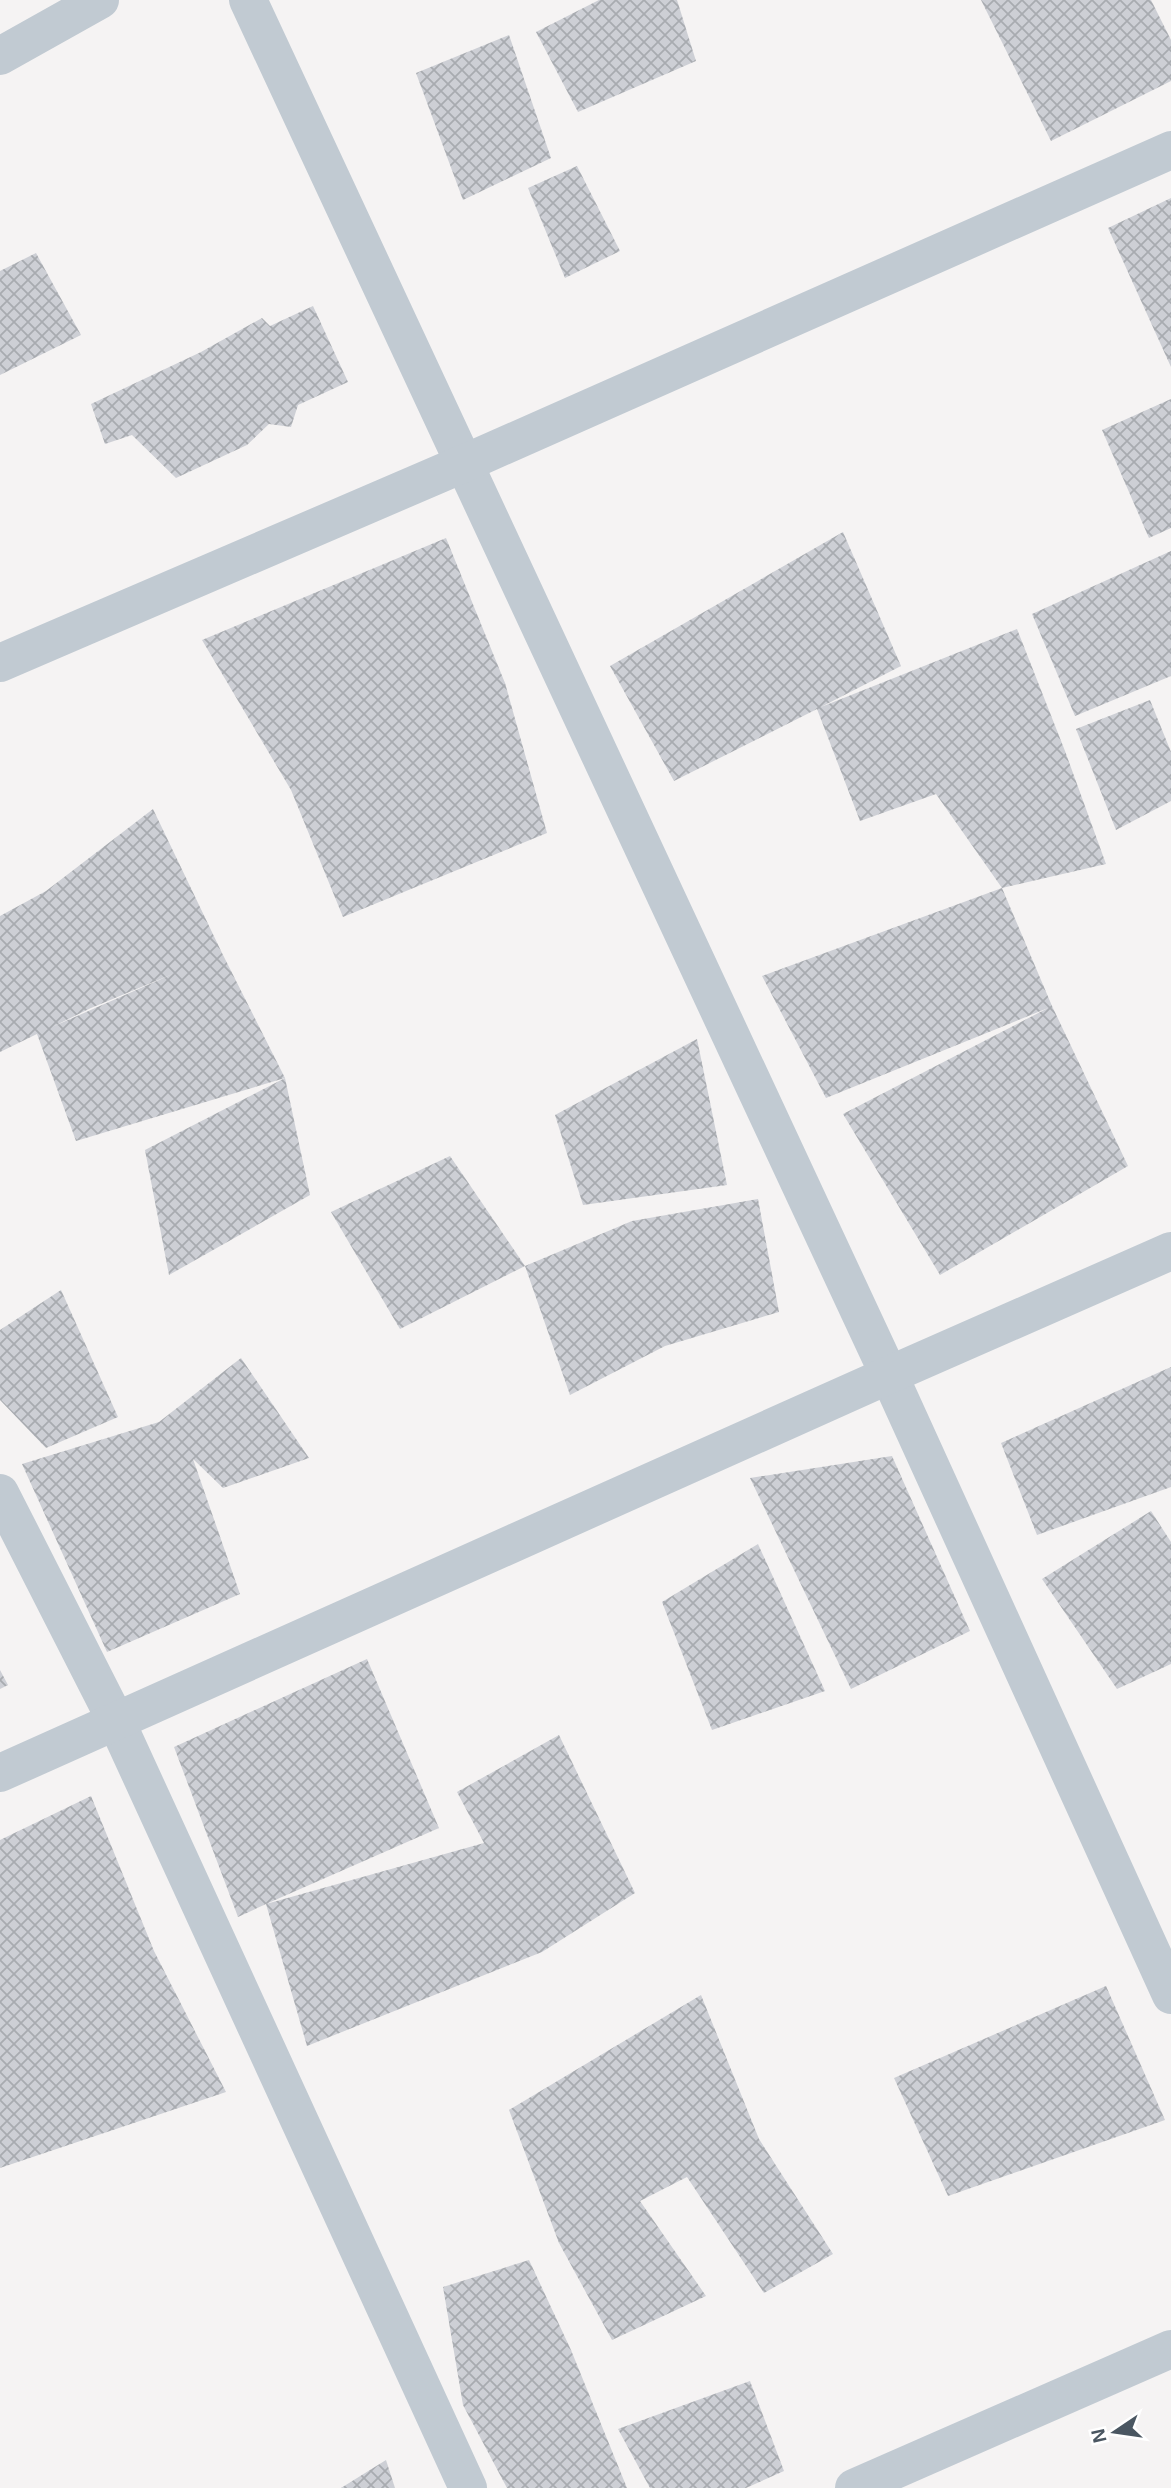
<svg xmlns="http://www.w3.org/2000/svg" width="1171" height="2488" font-family="Arial,sans-serif">
  <defs>
    <pattern id="building-cross-hatch" width="8" height="8" patternUnits="userSpaceOnUse" patternTransform="scale(1.75)"><rect width="8" height="8" fill="#cdcfd5"/><path d="M0 0l8 8M0 8l8-8" fill="none" stroke="#a8abb0"/></pattern>
  </defs>
  <rect width="100%" height="100%" fill="#f5f3f3"/>
  <g fill="url(#building-cross-hatch)" fill-rule="evenodd">
    <path d="M599,0H677L696,61L578,112L536,32Z"/>
    <path d="M981,0H1151L1171,40V81L1051,141Z"/>
    <path d="M509,35L551,158L463,200L416,73Z"/>
    <path d="M577,166L620,251L565,278L528,188Z"/>
    <path d="M1171,198V367L1108,228Z"/>
    <path d="M36,253L81,335L0,375V271Z"/>
    <path d="M313,306L348,382L298,405L291,427L269,424L247,445L176,478L132,435L105,444L91,404L201,352L262,318L270,326Z"/>
    <path d="M1171,399V528L1149,538L1102,430Z"/>
    <path d="M843,532L901,666L821,707L1017,629L1065,751L1106,864L1002,888L936,794L860,821L817,709L674,781L610,666Z"/>
    <path d="M446,538L505,683L547,833L343,917L291,790L202,640Z"/>
    <path d="M1171,551V676L1075,716L1032,614Z"/>
    <path d="M1150,700L1171,752V801L1116,830L1076,729Z"/>
    <path d="M153,809L222,953L285,1078L76,1141L37,1034L0,1052V916L46,891ZM175,973L52,1027L91,1008Z"/>
    <path d="M1002,888L1052,1006L1128,1166L940,1275L843,1114L1048,1008L826,1098L762,976Z"/>
    <path d="M697,1039L727,1185L583,1205L555,1115Z"/>
    <path d="M285,1078L310,1195L169,1275L145,1150Z"/>
    <path d="M450,1156L525,1266L400,1329L331,1212Z"/>
    <path d="M758,1199L779,1312L665,1346L570,1395L525,1266L632,1221Z"/>
    <path d="M61,1290L118,1417L46,1448L0,1400V1330Z"/>
    <path d="M241,1358L309,1458L223,1488L193,1459L240,1594L107,1652L22,1464L159,1422Z"/>
    <path d="M1171,1367V1487L1037,1535L1001,1443Z"/>
    <path d="M892,1456L970,1631L851,1689L750,1478Z"/>
    <path d="M1151,1511L1171,1542V1664L1117,1689L1042,1579Z"/>
    <path d="M758,1544L825,1691L712,1730L662,1602Z"/>
    <path d="M367,1659L439,1828L266,1904L484,1843L457,1792L559,1735L635,1893L542,1952L307,2046L266,1904L238,1917L174,1747Z"/>
    <path d="M0,1670L8,1685L0,1689Z"/>
    <path d="M91,1796L154,1951L226,2092L0,2168V1840Z"/>
    <path d="M1106,1986L1165,2120L948,2196L894,2078Z"/>
    <path d="M701,1995L759,2139L833,2254L764,2293L687,2177L640,2201L706,2296L612,2340L559,2243L509,2110Z"/>
    <path d="M529,2260L571,2350L627,2488H507L463,2405L443,2287Z"/>
    <path d="M750,2381L784,2471L746,2488H650L618,2429Z"/>
    <path d="M386,2460L395,2488H341Z"/>
  </g>
  <g fill="none" stroke-linecap="round" stroke-linejoin="round">
    <g stroke="#c1cad2" stroke-width="38">
      <path d="M248,0L889,1375L1171,1995"/>
      <path d="M0,56L100,0"/>
      <path d="M0,663L465,463L1171,150"/>
      <path d="M0,1493L116,1721L468,2488"/>
      <path d="M0,1773L889,1375L1171,1251"/>
      <path d="M854,2488L1171,2349"/>
    </g>
  </g>
  <g transform="translate(1115 2432) rotate(257)" stroke="#ffffff" stroke-width="5" paint-order="stroke">
  <path d="M0-5L12 26L0 18L-12 26Z" fill="#4a5661"/>
  <text y="-10" font-size="19" font-weight="bold" text-anchor="middle" fill="#4a5661">N</text>
  </g>
</svg>
